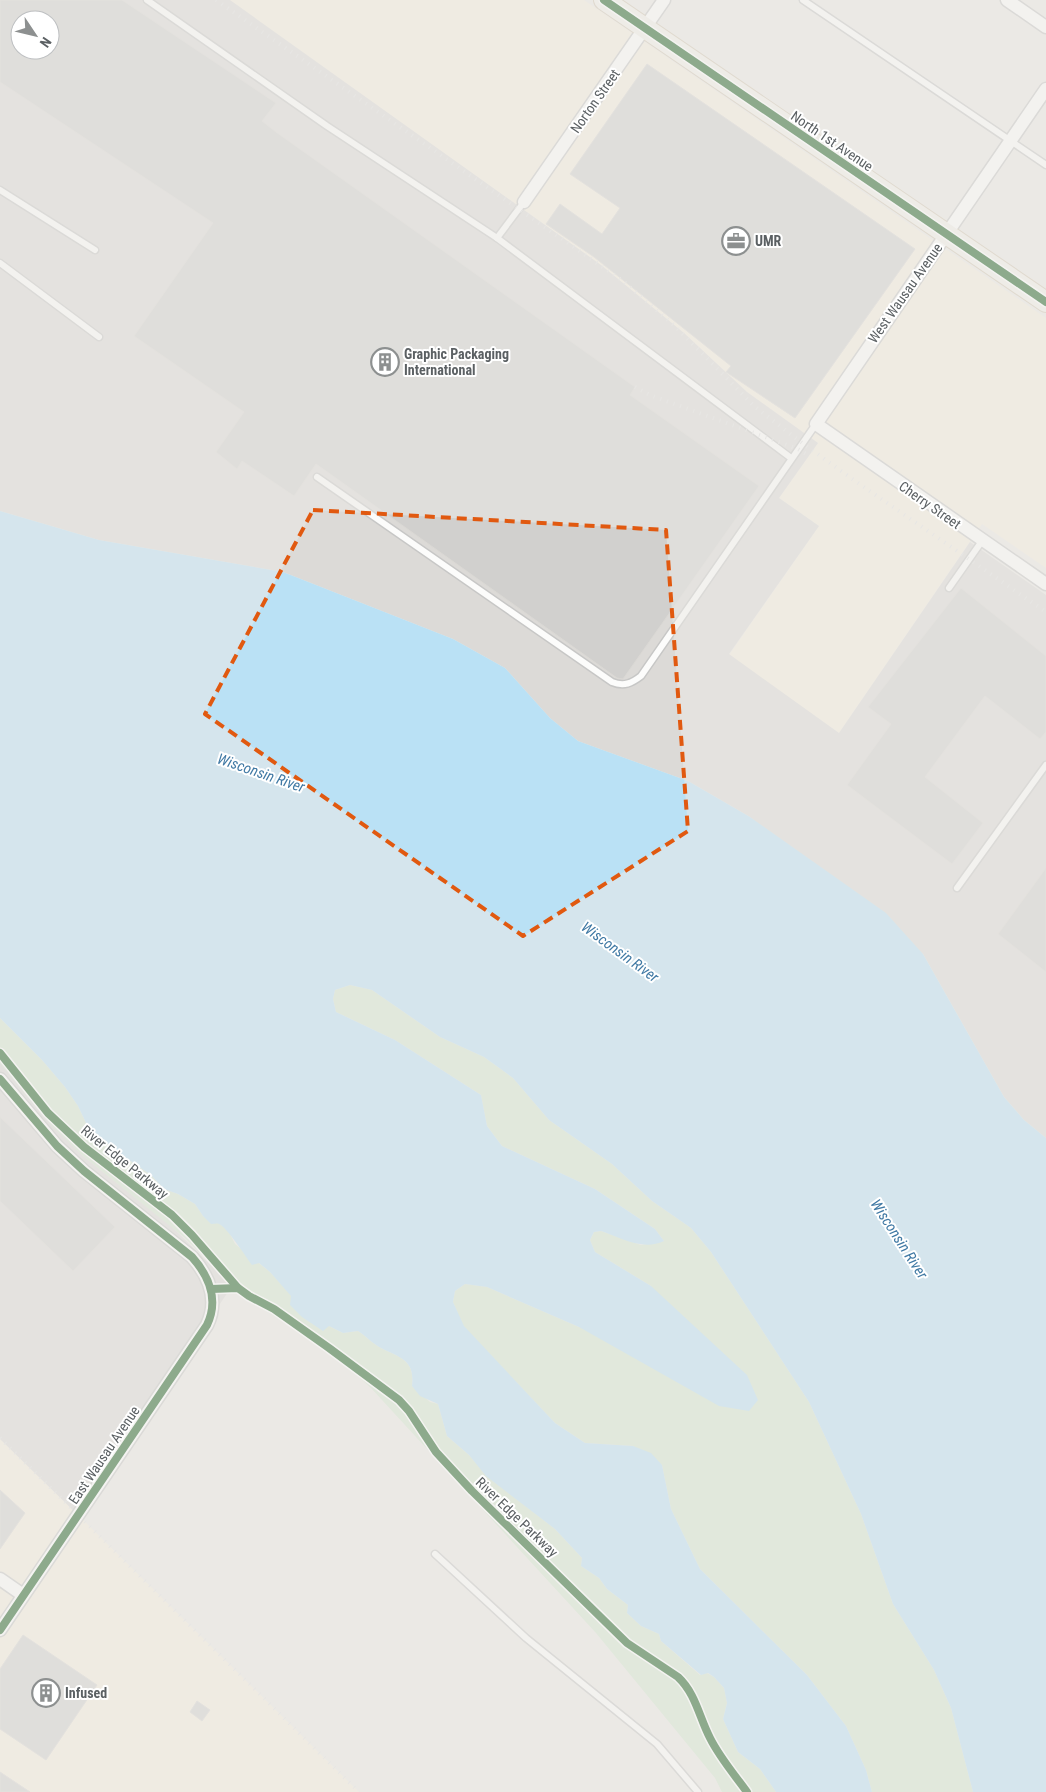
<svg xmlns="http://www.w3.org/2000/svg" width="1046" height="1792" font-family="'Roboto Condensed',sans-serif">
  <rect width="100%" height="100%" fill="#ebe9e5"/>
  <g fill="#f4edde">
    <path d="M229,0H584L1046,318V568L982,524L839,733L729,655L819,526L779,498L818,443L747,392L684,333L601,265Z"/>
    <path d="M0,1439L78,1515L359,1792H0Z"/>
  </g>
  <g fill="#dcdad7" fill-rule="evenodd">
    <path d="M0,0H230L601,265L684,333L747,392L818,443L779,498L819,526L729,654L839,733L970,542L1046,595V1138L1024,1120L1004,1097L923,954L750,817L688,781L578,741L550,718L505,668L453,639L283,572L99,540L0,511ZM20,20H50V50H20Z"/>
    <path d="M0,1063L52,1126L69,1142L83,1156L171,1226L232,1286L78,1515L0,1439Z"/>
  </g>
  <g fill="#d5e6d1">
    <path d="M350,985L372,990L440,1037L484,1057L513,1078L549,1120L612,1164L652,1201L691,1228L711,1252L809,1402L861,1514L893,1604L934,1670L951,1708L973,1792H872L866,1770L846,1726L807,1675L700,1569L671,1509L662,1465L633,1446L585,1443L555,1423L463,1326L453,1302L455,1291L465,1284L487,1287L579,1327L651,1286L595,1252L590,1240L594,1232L601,1231L641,1245L664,1241L655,1229L595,1189L502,1146L487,1126L481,1095L395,1040L336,1012L333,999L335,990Z"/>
    <path d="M0,1018L42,1060L65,1087L78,1106L87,1125L113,1149L151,1175L164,1189L178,1194L195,1204L203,1216L220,1224L228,1230L235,1244L270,1272L292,1296L329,1326L343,1333L358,1331C366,1336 373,1344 381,1348C401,1358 415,1360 412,1386L430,1402L438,1404L447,1436L469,1455L487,1476L555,1529L582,1558L581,1566L599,1578L607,1589L628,1605L627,1613L641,1626L659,1634L661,1641L700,1675L707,1673L714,1677L724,1688L727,1703L723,1719L738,1752L760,1769L776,1792H722L715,1778L596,1633L371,1388L341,1361L306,1336L245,1298L185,1238L83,1156L52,1126L0,1063Z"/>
  </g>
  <path fill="#bae1f5" d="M0,511L99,540L283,572L453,639L505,668L550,718L578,741L688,781L750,817L886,913L923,954L1004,1097L1024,1120L1046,1138V1792H973L951,1708L934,1670L893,1604L861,1514L809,1402L711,1252L691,1228L652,1201L612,1164L549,1120L513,1078L484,1057L440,1037L372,990L350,985L335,990L333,999L336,1012L395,1040L481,1095L487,1126L502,1146L595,1189L655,1229L664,1241C643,1251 621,1238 601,1231L594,1232L590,1240L595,1252L651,1286L747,1375L758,1400L749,1411L719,1406L579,1327L487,1287L465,1284L455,1291L453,1302L464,1326L555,1423L585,1443L633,1446L651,1453L662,1465L671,1509L700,1569L807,1675L846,1726L866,1770L872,1792H776L760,1769L738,1752L723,1719L727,1703L724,1688L714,1677L708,1673L701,1675L661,1641L659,1634L641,1626L627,1613L628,1605L607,1589L599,1578L581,1566L582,1558L555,1529L486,1476L469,1455L447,1436L438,1404L420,1396L412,1386C415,1360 401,1358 381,1348C373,1344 366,1336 358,1331L343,1333L329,1326L323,1331L302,1317L290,1305L291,1296L270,1272L259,1263L252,1265C246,1257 226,1226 219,1224C217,1223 214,1224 211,1224L203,1216L195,1204L178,1194L164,1189L151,1175L113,1149L87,1125L78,1106L65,1087L42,1060L0,1018Z"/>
  <g fill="#d1d0ce" stroke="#dad8d4" fill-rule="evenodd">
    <path d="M0,0H122L276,103L262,121L276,132L635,387L630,395L759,486L623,679L617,678L316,464L294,496L242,461L237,469L216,452L244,412L134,336L213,223L0,82ZM20,20H50V50H20Z"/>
    <path d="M647,64L915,249L795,418L726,372L731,366L594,257L546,224L560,204L602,234L620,208L570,174Z"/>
    <path d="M961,588L1046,656V732L1040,739L985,696L925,777L983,823L952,864L847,785L891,724L868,707Z"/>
    <path d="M1046,868V972L998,934Z"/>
    <path d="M0,1117L115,1227L73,1271L0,1201Z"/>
    <path d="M0,1490L25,1513L0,1549Z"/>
    <path d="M23,1635L97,1685L46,1760L0,1729V1669Z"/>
    <path d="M197,1701L210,1710L202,1721L190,1712Z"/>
    <path d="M0,1772L30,1792H0Z"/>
  </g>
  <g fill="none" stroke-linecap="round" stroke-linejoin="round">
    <defs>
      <g id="lane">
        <path d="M147,0L327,126L497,238L791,458"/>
        <path d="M803,0L1046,165"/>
        <path d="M0,190L95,250"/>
        <path d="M497,238L524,202"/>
        <path d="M0,263L99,337"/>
        <path d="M317,477L612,682C624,687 632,683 641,676L816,424"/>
        <path d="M949,588L982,541"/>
        <path d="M957,888L1046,765"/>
        <path d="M435,1554L526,1638L657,1744L698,1792"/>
      </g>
      <g id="street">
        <path d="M1007,0L1046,27"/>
        <path d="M1046,89L816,424L1046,584"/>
        <path d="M524,202L664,0"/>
        <path d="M0,1079L57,1146L84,1171L192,1257C209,1276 219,1300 207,1325L0,1630"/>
        <path d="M0,1579L23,1595"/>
      </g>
      <path id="primary" d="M604,0L1046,302"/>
    </defs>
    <use href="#lane" stroke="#c7c7c6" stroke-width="9"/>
    <use href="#street" stroke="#c7c7c6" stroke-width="15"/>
    <use href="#primary" stroke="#d2c7b4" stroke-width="22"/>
    <use href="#lane" stroke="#fcfcfb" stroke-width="6"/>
    <use href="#street" stroke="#fcfcfb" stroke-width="12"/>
    <use href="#primary" stroke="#f2efe8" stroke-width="20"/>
    <g stroke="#e2e2e2" stroke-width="4" stroke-dasharray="1 6" stroke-linecap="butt">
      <path d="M216,0L623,281L675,326L754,406L802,443L858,483L1046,612"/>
      <path d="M635,387L650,395L798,449L808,455"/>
      <path d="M0,1438L359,1792"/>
    </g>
    <defs>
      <g id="cycleway">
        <path d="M604,0L1046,302"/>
        <path d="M0,1053L48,1113L84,1147L172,1215L192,1235L238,1288"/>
        <path d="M0,1079L57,1146L84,1171L192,1257C209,1276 219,1300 207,1325L0,1630"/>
        <path d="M211,1289L238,1288L249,1296L274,1309L329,1348L399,1400L409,1411L436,1452L472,1491L627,1643L678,1677C696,1694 699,1717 710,1738C720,1758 734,1774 747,1792"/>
      </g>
    </defs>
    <use href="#cycleway" stroke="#fff" stroke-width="11"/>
    <use href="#cycleway" stroke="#1b5e20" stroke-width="8"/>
  </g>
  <path d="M0 0H1046V1792H0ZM313,510L666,530L688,831L523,936L205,714Z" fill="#ebe9e5" fill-opacity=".55" fill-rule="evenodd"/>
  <path fill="none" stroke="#e15910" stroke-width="4" stroke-dasharray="10 6" stroke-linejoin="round" d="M313,510L666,530L688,831L523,936L205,714Z"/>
  <defs>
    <symbol id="office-ring" viewBox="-11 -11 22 22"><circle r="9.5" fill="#fff" stroke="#8d9090" stroke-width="1.5"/><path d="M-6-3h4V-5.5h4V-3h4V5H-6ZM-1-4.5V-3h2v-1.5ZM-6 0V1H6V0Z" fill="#8d9090"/></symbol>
    <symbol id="building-ring" viewBox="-11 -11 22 22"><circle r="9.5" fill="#fff" stroke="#8d9090" stroke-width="1.5"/><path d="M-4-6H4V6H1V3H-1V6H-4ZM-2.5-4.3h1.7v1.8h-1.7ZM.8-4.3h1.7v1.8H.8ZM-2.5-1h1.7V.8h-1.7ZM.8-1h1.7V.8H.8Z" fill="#8d9090"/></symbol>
  </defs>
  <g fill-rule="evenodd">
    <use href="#office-ring" x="720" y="225" width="32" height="32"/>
    <use href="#building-ring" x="369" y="346" width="32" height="32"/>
    <use href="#building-ring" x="30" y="1677" width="32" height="32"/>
  </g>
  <g text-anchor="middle" stroke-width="4" stroke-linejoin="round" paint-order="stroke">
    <g font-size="14" fill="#5b6063" stroke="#fff">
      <text transform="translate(595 101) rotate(-55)" y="5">Norton Street</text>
      <text transform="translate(832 141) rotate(34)" y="5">North 1st Avenue</text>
      <text transform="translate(905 293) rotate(-55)" y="5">West Wausau Avenue</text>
      <text transform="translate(930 505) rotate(35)" y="5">Cherry Street</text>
      <text transform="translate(125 1162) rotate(39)" y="5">River Edge Parkway</text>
      <text transform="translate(104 1455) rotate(-56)" y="5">East Wausau Avenue</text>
      <text transform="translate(517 1517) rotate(44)" y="5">River Edge Parkway</text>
    </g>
    <g font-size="14" font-weight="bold" fill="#5b6063" stroke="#fff" text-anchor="start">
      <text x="755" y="246">UMR</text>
      <text x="404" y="359">Graphic Packaging<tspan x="404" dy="16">International</tspan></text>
      <text x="65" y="1698">Infused</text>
    </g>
    <g font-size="15" font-style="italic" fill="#4079a4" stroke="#fff">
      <text transform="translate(261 773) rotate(19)" y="5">Wisconsin River</text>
      <text transform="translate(620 952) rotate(36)" y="5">Wisconsin River</text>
      <text transform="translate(899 1239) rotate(57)" y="5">Wisconsin River</text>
    </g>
  </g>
  <g transform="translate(35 35) rotate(125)"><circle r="24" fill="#ffffff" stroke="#bdbfc1"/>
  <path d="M0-4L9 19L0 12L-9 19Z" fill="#8d9090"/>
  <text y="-8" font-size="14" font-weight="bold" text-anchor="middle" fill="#5b6063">N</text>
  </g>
</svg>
